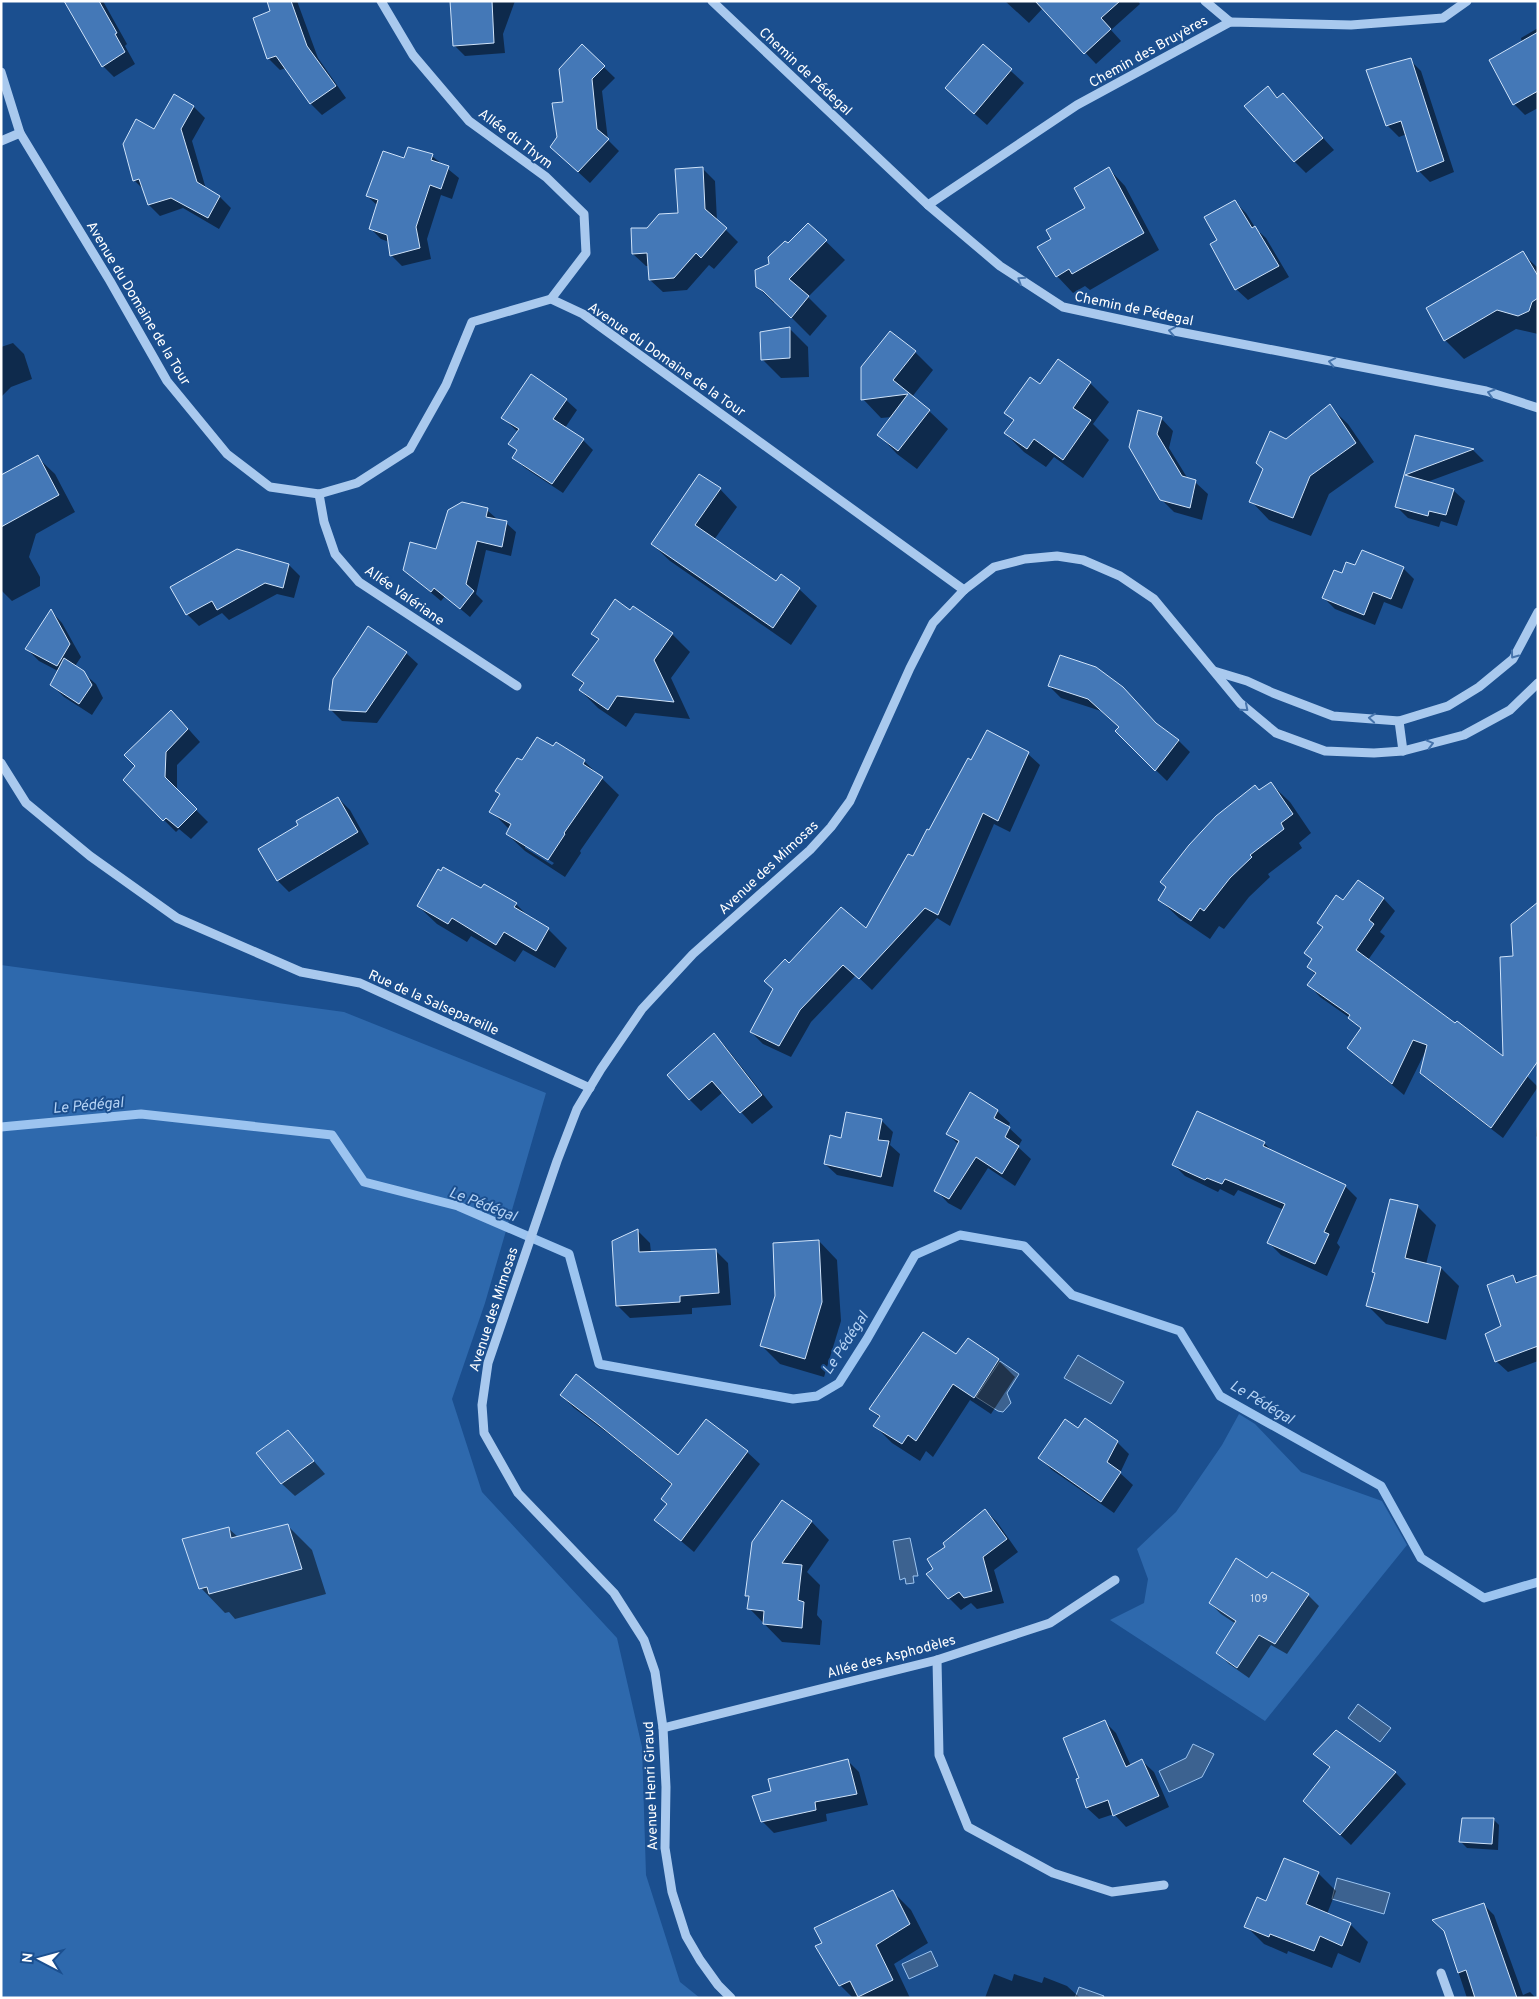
<svg xmlns="http://www.w3.org/2000/svg" width="1539" height="1999" font-family="Overpass,sans-serif">
  <rect width="100%" height="100%" fill="#1b4f8f"/>
  <g fill="#2e69ad">
    <path d="M1,965L344,1012L546,1093L485,1303L452,1399L482,1492L617,1638L642,1747L646,1875L680,1982L700,1998H1Z"/>
    <path d="M1239,1414L1255,1424L1301,1472L1382,1501L1407,1545L1265,1721L1110,1620L1144,1603L1148,1579L1137,1549L1176,1512L1222,1445Z"/>
  </g>
  <g fill="#3c6290" stroke="#9cc4f0">
    <path d="M1078,1355L1124,1382L1111,1404L1064,1378Z"/>
    <path d="M1000,1361L1019,1374L1007,1393L1011,1403L1003,1412L998,1411L976,1397Z"/>
    <path d="M910,1538L918,1576H913L914,1583L906,1584L905,1578L900,1580L893,1541Z"/>
    <path d="M1358,1704L1391,1728L1380,1742L1348,1718Z"/>
    <path d="M1193,1744L1214,1754L1202,1777L1169,1792L1159,1771L1186,1758Z"/>
    <path d="M1337,1878L1390,1893L1384,1914L1332,1899Z"/>
    <path d="M931,1951L938,1966L909,1979L902,1964Z"/>
    <path d="M1079,1987L1104,1996L1103,1998H1075Z"/>
  </g>
  <g fill="#0007" fill-rule="evenodd">
    <path d="M66,1H103L127,44L125,46L135,64L114,77L103,66Z"/>
    <path d="M269,1H297L318,58L346,98L322,115L311,104L286,68L280,70L268,58L272,12Z"/>
    <path d="M452,1H515L503,34L505,53L465,56L454,45Z"/>
    <path d="M1005,1H1138L1140,4L1111,30L1121,41L1096,64L1043,8L1029,23Z"/>
    <path d="M1538,28V108L1525,115L1514,104L1522,42L1521,38Z"/>
    <path d="M582,46L615,78L602,91L608,140L619,151L590,183L563,158L558,137L565,103Z"/>
    <path d="M983,46L1024,83L987,125L959,100Z"/>
    <path d="M1410,60L1421,71L1454,172L1430,182L1419,171L1407,134L1399,137L1387,125Z"/>
    <path d="M1268,88L1279,99L1294,106L1334,150L1306,173L1294,161Z"/>
    <path d="M175,96L194,107L205,118L192,141L206,189L220,197L231,208L219,229L183,208L160,216L149,205L144,190L134,180L154,131Z"/>
    <path d="M432,156L459,178L452,199L441,195L427,239L431,259L402,266L391,255L389,242L381,239L370,228L378,206L367,196L405,159Z"/>
    <path d="M703,169L715,181L717,221L738,242L714,269L709,265L687,290L663,292L650,280V266H646L633,254L648,229L679,214Z"/>
    <path d="M1109,169L1125,186L1159,250L1090,290L1085,286L1073,293L1057,276L1052,239L1087,208Z"/>
    <path d="M1235,202L1246,213L1256,229L1266,238L1289,277L1248,300L1236,289L1211,244L1218,240Z"/>
    <path d="M808,224L845,260L808,297L827,316L810,336L774,300V303L757,286L788,245Z"/>
    <path d="M1522,253L1538,268V334L1516,329L1464,359L1445,340L1427,309Z"/>
    <path d="M789,328L808,347L809,377L781,378L762,359Z"/>
    <path d="M13,343L24,354L32,379L11,387L2,396L1,347Z"/>
    <path d="M915,352L933,370L912,397L929,411L948,429L917,469L897,454L879,435L892,417L881,418L863,399Z"/>
    <path d="M1090,383L1109,402L1093,424L1109,440L1083,478L1054,457L1046,467L1024,452L1005,433L1014,421L1006,413L1040,386Z"/>
    <path d="M566,400L577,410L565,428L583,440L593,450L563,493L525,468L514,458L518,452L510,444L518,432L503,418Z"/>
    <path d="M1329,406L1348,424L1374,462L1329,494L1311,536L1269,520L1251,501L1264,470L1286,441Z"/>
    <path d="M1161,418L1173,431L1169,448L1188,479L1195,482L1208,494L1202,520L1174,512L1161,499L1131,447Z"/>
    <path d="M1416,437L1473,450L1484,461L1427,482L1453,490L1465,501L1457,526L1441,521L1439,527L1408,518L1397,507Z"/>
    <path d="M37,457L55,474L75,512L36,534L29,557L40,577V586L12,601L1,590V477Z"/>
    <path d="M720,489L737,507L714,540L776,583L799,589L817,606L791,645L670,561L652,544Z"/>
    <path d="M487,510L497,519L506,523L516,532L511,556L486,550L476,594L483,601L470,617L445,596L441,601L404,570L437,550Z"/>
    <path d="M238,551L289,565L300,576L294,598L277,594L229,620L222,613L199,626L187,614L172,587Z"/>
    <path d="M1356,567L1403,568L1414,579L1402,609L1384,602L1375,625L1335,609L1324,598L1342,574Z"/>
    <path d="M51,611L62,623L81,657L75,666L96,684L103,698L92,715L64,697L51,684L58,671L39,661L27,649Z"/>
    <path d="M630,612L672,634L690,652L671,678L690,719L635,713L626,727L598,708L580,690L584,685L574,675L599,640L592,634Z"/>
    <path d="M369,628L406,653L418,664L377,723L342,721L331,710Z"/>
    <path d="M1060,656L1178,740L1190,752L1167,781L1116,731L1120,728L1101,711L1061,698L1049,686Z"/>
    <path d="M183,723L200,742L177,765V791L208,822L191,839L179,829L176,832L124,780Z"/>
    <path d="M556,743L584,761L619,795L580,851L581,853L565,877L525,851L507,834L510,830L491,811L523,762L553,748ZM525,845L554,863L552,865L525,848Z"/>
    <path d="M1028,754L1040,765L1010,832L994,824L950,926L937,918L872,990L856,975L811,1022L791,1057L763,1044L751,1032L789,965L866,930L930,832Z"/>
    <path d="M1271,784L1290,802L1311,833L1299,843L1302,848L1268,874L1270,877L1249,897L1224,929L1219,926L1210,939L1179,918L1160,900L1167,888L1260,792Z"/>
    <path d="M338,798L350,810L369,844L289,892L278,881L260,850L300,825Z"/>
    <path d="M1358,882L1384,899L1395,911L1380,932L1385,936L1368,960L1527,1076L1538,1087L1503,1138L1433,1084L1421,1073L1427,1048L1404,1095L1348,1048L1362,1030L1350,1018L1320,997L1309,985L1316,975L1308,967L1313,960L1306,953Z"/>
    <path d="M482,890L516,904L530,918L548,929L567,948L555,968L523,950L515,962L471,936L467,942L437,924L418,906Z"/>
    <path d="M714,1035L725,1046L773,1107L752,1124L723,1092L701,1111L689,1099Z"/>
    <path d="M997,1111L1010,1123L1008,1127L1022,1140L1018,1147L1031,1159L1015,1186L988,1168L961,1210L948,1203L936,1190L958,1144L948,1134Z"/>
    <path d="M1538,1117V1138L1536,1136Z"/>
    <path d="M881,1120L893,1132L890,1145L900,1154L893,1187L837,1175L825,1164L842,1139Z"/>
    <path d="M1264,1143L1274,1153L1345,1186L1357,1198L1337,1243L1340,1247L1327,1276L1281,1255L1269,1243L1284,1210L1238,1190L1234,1196L1220,1189L1218,1192L1185,1176L1173,1164Z"/>
    <path d="M1418,1207L1436,1225L1426,1264L1441,1268L1459,1286L1446,1340L1386,1324L1368,1306Z"/>
    <path d="M638,1231L650,1243L651,1253L715,1250L728,1263L731,1305L692,1308V1314L630,1318L617,1305Z"/>
    <path d="M819,1241L837,1260L841,1321L824,1377L780,1364L761,1345Z"/>
    <path d="M1538,1276V1361L1508,1372L1496,1361L1513,1277L1519,1283Z"/>
    <path d="M957,1356L998,1360L1015,1377L991,1414L970,1400L933,1457L926,1451L920,1461L892,1443L875,1426L880,1418L871,1409Z"/>
    <path d="M561,1395L679,1457L747,1452L760,1464L694,1552L656,1520L668,1505L673,1486L613,1437L574,1408Z"/>
    <path d="M1078,1430L1117,1442L1129,1454L1120,1473L1133,1485L1114,1513L1052,1470L1040,1458Z"/>
    <path d="M288,1431L325,1474L295,1496L282,1484L258,1453Z"/>
    <path d="M985,1510L997,1522L1018,1552L994,1570L1004,1603L977,1609L971,1603L961,1610L949,1598L935,1569L946,1547Z"/>
    <path d="M811,1521L829,1540L807,1572L820,1585L817,1615L822,1621L820,1645L782,1642L749,1608L750,1599L746,1595Z"/>
    <path d="M288,1526L312,1550L326,1594L235,1619L229,1612L225,1613L201,1588L228,1528L238,1537Z"/>
    <path d="M1272,1574L1308,1595L1319,1606L1287,1654L1271,1645L1249,1678L1229,1664L1218,1653L1236,1624L1221,1614L1210,1603L1267,1580Z"/>
    <path d="M1105,1722L1116,1733L1131,1766L1142,1761L1154,1772L1169,1807L1126,1827L1114,1814L1099,1819L1087,1808L1077,1780L1081,1778Z"/>
    <path d="M1337,1732L1396,1773L1406,1784L1351,1845L1316,1812L1331,1769L1315,1754Z"/>
    <path d="M847,1760L859,1772L868,1805L826,1814L827,1821L774,1833L762,1821L773,1792Z"/>
    <path d="M1493,1819L1499,1825L1498,1850L1467,1848L1461,1842Z"/>
    <path d="M1318,1873L1336,1891L1327,1914L1350,1924L1368,1942L1360,1963L1338,1953L1332,1968L1288,1951L1287,1954L1264,1944L1246,1926L1267,1902Z"/>
    <path d="M893,1892L911,1910L928,1943L894,1964L910,1998H853L840,1985L823,1943Z"/>
    <path d="M1483,1904L1494,1915L1523,1995L1530,1992L1536,1998H1467L1445,1932Z"/>
    <path d="M994,1974L1012,1981L1014,1974L1042,1983L1044,1977L1067,1986L1079,1997L985,1998Z"/>
  </g>
  <g fill="none" stroke-linecap="round" stroke-linejoin="round">
    <path stroke="#9cc4f0" stroke-width="9" d="M1,1127L141,1114L332,1135L364,1182L458,1206L569,1254L599,1364L793,1399L817,1396L839,1383L867,1339L915,1255L960,1235L1024,1246L1072,1295L1180,1331L1220,1396L1381,1486L1421,1558L1484,1598L1538,1582"/>
  </g>
  <g fill="#4478b7" stroke="#cfe3fa">
    <path d="M64,1H99L117,33L115,34L125,52L102,67Z"/>
    <path d="M267,1H291L307,46L336,86L310,104L276,56L267,59L253,18L270,11Z"/>
    <path d="M450,1H492L494,43L453,46Z"/>
    <path d="M1035,1H1120L1101,18L1111,29L1084,54Z"/>
    <path d="M1538,32V91L1513,105L1489,60Z"/>
    <path d="M582,44L605,66L592,79L597,129L609,139L578,172L550,147L557,137L552,103L563,102L559,69Z"/>
    <path d="M983,44L1012,69L974,114L945,88Z"/>
    <path d="M1411,58L1444,161L1417,172L1401,121L1386,126L1366,70Z"/>
    <path d="M1268,86L1277,98L1283,93L1323,138L1294,162L1244,106Z"/>
    <path d="M174,94L194,106L181,129L197,182L220,196L208,218L171,198L148,205L139,179L133,181L123,144L136,119L154,129Z"/>
    <path d="M408,147L433,154L431,160L449,166L441,189L430,185L416,227L420,248L390,256L387,235L369,229L378,200L366,196L383,151L404,158Z"/>
    <path d="M703,167L705,209L727,228L701,258L696,253L674,278L649,280L647,253L632,254L631,228H647L659,214L678,213L675,169Z"/>
    <path d="M1109,167L1144,233L1072,274L1069,269L1056,277L1037,247L1051,239L1046,230L1085,208L1074,188Z"/>
    <path d="M1235,200L1252,228L1255,226L1279,266L1235,290L1210,244L1217,240L1204,217Z"/>
    <path d="M808,223L827,240L789,279L809,296L791,318L763,291L756,287L755,270L769,264L768,257L785,241L788,243Z"/>
    <path d="M1523,251L1538,276V298L1532,302L1529,311L1518,316L1497,310L1444,341L1426,308Z"/>
    <path d="M790,327V358L761,360L760,332Z"/>
    <path d="M890,331L916,351L893,380L930,410L898,451L877,435L908,394L861,400V367Z"/>
    <path d="M1058,359L1091,382L1073,408L1091,420L1063,460L1034,439L1027,449L1004,433L1014,420L1004,413L1030,377L1040,384Z"/>
    <path d="M531,374L567,399L553,419L584,439L552,484L512,458L517,450L508,444L519,429L501,418Z"/>
    <path d="M1330,404L1356,443L1310,476L1293,518L1249,502L1263,469L1256,463L1270,431L1286,439Z"/>
    <path d="M1138,410L1162,417L1157,434L1182,476L1196,480L1190,508L1160,500L1129,447Z"/>
    <path d="M1415,435L1474,449L1405,475L1454,489L1446,515L1429,511L1428,516L1395,507Z"/>
    <path d="M38,455L59,495L1,527V475Z"/>
    <path d="M699,474L721,488L695,525L776,581L781,574L800,588L773,628L651,544Z"/>
    <path d="M462,502L488,508L486,517L507,521L502,547L477,541L466,584L474,591L460,609L434,588L431,592L403,570L410,542L436,549L448,510Z"/>
    <path d="M237,549L289,564L283,588L265,583L217,610L212,601L186,615L170,587Z"/>
    <path d="M1362,550L1404,567L1391,599L1373,592L1364,615L1322,598L1334,570L1342,573L1346,562L1355,565Z"/>
    <path d="M615,599L630,610L633,606L673,633L654,660L674,702L617,696L608,710L579,690L584,683L572,675L599,639L591,634Z"/>
    <path d="M51,609L70,644L57,666L25,649Z"/>
    <path d="M368,626L407,652L366,712L329,710L333,679Z"/>
    <path d="M1060,655L1096,667L1123,687L1156,723L1179,740L1155,771L1115,731L1119,727L1088,699L1048,686Z"/>
    <path d="M64,658L84,671L92,685L79,704L50,685Z"/>
    <path d="M171,710L188,729L166,752L165,777L197,809L178,828L166,818L163,821L123,780L135,766L124,755Z"/>
    <path d="M987,730L1029,752L998,821L983,813L938,915L925,908L859,979L843,965L800,1010L779,1046L750,1032L773,989L764,981L785,959L789,963L841,907L866,928L908,854L913,856L927,829L929,830L968,758L971,760Z"/>
    <path d="M537,737L553,746L556,742L585,760L583,764L603,777L564,833L565,834L548,860L506,834L511,824L489,812L500,794L495,791L517,758L522,760Z"/>
    <path d="M1271,782L1293,814L1281,823L1284,829L1250,855L1252,857L1230,878L1204,911L1200,908L1191,921L1158,900L1166,887L1160,882L1189,845L1216,816L1255,785L1259,790Z"/>
    <path d="M338,797L358,832L277,881L258,849L298,825L296,821Z"/>
    <path d="M443,867L481,888L484,884L517,903L514,907L549,928L536,951L504,932L496,945L452,918L448,924L417,906L438,869L441,871Z"/>
    <path d="M1358,880L1384,898L1369,920L1374,924L1356,950L1455,1023L1457,1021L1503,1056L1500,957L1513,956L1511,924L1538,902V1061L1491,1128L1420,1073L1427,1045L1413,1040L1392,1084L1347,1048L1361,1028L1348,1018L1350,1015L1307,985L1316,973L1307,967L1312,959L1304,953L1323,927L1317,923L1336,895L1343,900Z"/>
    <path d="M714,1033L762,1095L740,1113L712,1081L689,1100L667,1075Z"/>
    <path d="M970,1092L998,1110L994,1118L1010,1127L1005,1137L1019,1146L1002,1174L976,1157L949,1199L934,1191L959,1141L946,1134Z"/>
    <path d="M1197,1111L1265,1142L1263,1146L1346,1185L1324,1232L1329,1234L1315,1264L1267,1243L1285,1204L1225,1179L1222,1184L1207,1178L1205,1180L1172,1165Z"/>
    <path d="M846,1112L882,1119L878,1140L889,1141L881,1177L824,1164L830,1135L841,1138Z"/>
    <path d="M1390,1199L1418,1205L1405,1258L1441,1267L1428,1323L1366,1306L1375,1273L1372,1272Z"/>
    <path d="M638,1229L639,1252L716,1249L719,1293L680,1296V1302L616,1306L612,1241Z"/>
    <path d="M819,1240L822,1302L805,1359L760,1346L775,1296L773,1243Z"/>
    <path d="M1513,1275L1516,1283L1538,1275V1346L1495,1362L1485,1334L1501,1326L1487,1285Z"/>
    <path d="M923,1332L956,1354L968,1338L999,1359L974,1398L953,1384L916,1441L908,1435L902,1444L873,1426L880,1416L869,1409Z"/>
    <path d="M576,1374L678,1455L706,1419L748,1451L681,1541L654,1520L667,1504L661,1499L672,1484L599,1425L560,1395Z"/>
    <path d="M1085,1418L1118,1441L1107,1462L1121,1472L1101,1502L1038,1458L1065,1419L1078,1428Z"/>
    <path d="M288,1430L314,1461L281,1484L256,1453Z"/>
    <path d="M782,1500L812,1521L782,1563L802,1565L798,1600L804,1602L802,1628L763,1624L764,1611L747,1609L749,1596H745L752,1542Z"/>
    <path d="M985,1509L1007,1539L983,1557L992,1591L964,1598L959,1592L948,1599L926,1574L933,1569L927,1559L945,1547L943,1543Z"/>
    <path d="M288,1524L302,1569L209,1594L207,1587L199,1589L182,1539L229,1527L231,1538Z"/>
    <path d="M1236,1558L1267,1578L1272,1572L1309,1594L1275,1644L1259,1635L1237,1668L1216,1653L1236,1621L1209,1603Z"/>
    <path d="M1105,1720L1126,1767L1142,1759L1159,1796L1113,1816L1108,1800L1086,1808L1076,1779L1079,1778L1063,1738Z"/>
    <path d="M1336,1730L1396,1772L1340,1835L1303,1801L1330,1767L1313,1754Z"/>
    <path d="M848,1759L857,1794L815,1802L816,1810L761,1822L752,1796L771,1791L768,1779Z"/>
    <path d="M1462,1818H1494L1492,1844L1459,1842Z"/>
    <path d="M1284,1858L1319,1872L1306,1904L1351,1923L1342,1946L1320,1936L1314,1951L1270,1934L1269,1937L1244,1927L1257,1897L1266,1901Z"/>
    <path d="M893,1890L910,1924L876,1945L893,1980L858,1997L850,1981L839,1986L815,1946L822,1943L814,1928Z"/>
    <path d="M1484,1903L1517,1998H1475L1466,1970L1458,1973L1444,1931L1432,1920Z"/>
  </g>
  <g fill="none" stroke-linecap="round" stroke-linejoin="round">
    <g stroke="#a9c9ee" stroke-width="9">
      <path d="M381,1L413,55L469,121L546,177L584,214L586,253L551,299"/>
      <path d="M712,1L928,205L1000,266L1063,307L1169,330L1486,391L1538,408"/>
      <path d="M1205,1L1230,22"/>
      <path d="M1,72L20,133L110,281L167,381L227,454L270,487L319,494L357,483L410,449L446,385L472,322L551,299L583,314L964,590"/>
      <path d="M1,141L20,133"/>
      <path d="M928,205L1077,105L1230,22L1351,25L1443,18L1467,1"/>
      <path d="M319,494L324,522L335,554L359,582L517,686"/>
      <path d="M1214,671L1247,681L1273,693L1333,716L1399,721L1448,706L1479,687L1513,659L1538,612"/>
      <path d="M1399,721L1403,751"/>
      <path d="M1,763L26,803L90,856L177,918L301,972L360,983L590,1088"/>
      <path d="M937,1660L939,1755L968,1827L1053,1873L1112,1892L1164,1885"/>
      <path d="M663,1728L937,1660L1050,1623L1115,1580"/>
      <path d="M1441,1973L1450,1998"/>
      <path d="M731,1998L718,1985L700,1960L686,1936L672,1892L665,1848L666,1787L663,1728L655,1672L644,1640L614,1593L518,1493L484,1433L482,1405L488,1363L557,1161L577,1109L601,1069L642,1009L693,954L810,850L831,827L850,801L910,668L933,623L964,590L994,567L1025,559L1057,556L1083,560L1120,576L1154,599L1240,703L1276,733L1325,751L1374,753L1403,751L1464,735L1510,710L1538,683"/>
    </g>
  </g>
  <defs><path id="oneway-chevron" d="M-2-3.5L2.5 0L-2 3.5" fill="none" stroke-width="1.6" stroke-linecap="round" stroke-linejoin="round" transform="scale(1.25)"/></defs>
  <g stroke="#4674ac">
    <use href="#oneway-chevron" transform="translate(1021 280) rotate(-147)"/>
    <use href="#oneway-chevron" transform="translate(1172 331) rotate(-169)"/>
    <use href="#oneway-chevron" transform="translate(1332 362) rotate(-169)"/>
    <use href="#oneway-chevron" transform="translate(1491 393) rotate(-163)"/>
    <use href="#oneway-chevron" transform="translate(1514 655) rotate(126)"/>
    <use href="#oneway-chevron" transform="translate(1245 708) rotate(40)"/>
    <use href="#oneway-chevron" transform="translate(1372 718) rotate(-175)"/>
    <use href="#oneway-chevron" transform="translate(1430 744) rotate(-15)"/>
  </g>
  <g text-anchor="middle" stroke-width="4" stroke-linejoin="round" paint-order="stroke">
    <g font-size="11" fill="#d0dded">
      <text x="1259" y="1602">109</text>
    </g>
    <g font-size="14" fill="#fff" stroke="#1b4f8f">
      <text transform="translate(1148 51) rotate(-29)" y="5">Chemin des Bruyères</text>
      <text transform="translate(806 71) rotate(43)" y="5">Chemin de Pédegal</text>
      <text transform="translate(516 138) rotate(37)" y="5">Allée du Thym</text>
      <text transform="translate(139 303) rotate(59)" y="5">Avenue du Domaine de la Tour</text>
      <text transform="translate(1134 308) rotate(12)" y="5">Chemin de Pédegal</text>
      <text transform="translate(667 359) rotate(35)" y="5">Avenue du Domaine de la Tour</text>
      <text transform="translate(405 595) rotate(35)" y="5">Allée Valériane</text>
      <text transform="translate(768 867) rotate(-43)" y="5">Avenue des Mimosas</text>
      <text transform="translate(434 1002) rotate(24)" y="5">Rue de la Salsepareille</text>
      <text transform="translate(493 1309) rotate(-72)" y="5">Avenue des Mimosas</text>
      <text transform="translate(891 1656) rotate(-15)" y="5">Allée des Asphodèles</text>
      <text transform="translate(650 1786) rotate(-92)" y="5">Avenue Henri Giraud</text>
    </g>
    <g font-size="15" font-style="italic" fill="#b5d3f5" stroke="#1b4f8f">
      <text transform="translate(88 1105) rotate(-5)" y="5">Le Pédégal</text>
      <text transform="translate(483 1204) rotate(21)" y="5">Le Pédégal</text>
      <text transform="translate(845 1343) rotate(-57)" y="5">Le Pédégal</text>
      <text transform="translate(1262 1402) rotate(31)" y="5">Le Pédégal</text>
    </g>
  </g>
  <rect width="1539" height="1999" fill="none" stroke="#ffffff" stroke-width="5"/>
  <g transform="translate(40 1959) rotate(276)" stroke="#1b4f8f" stroke-width="4" paint-order="stroke">
  <path d="M0-4L9 19L0 12L-9 19Z" fill="#ffffff"/>
  <text y="-8" font-size="14" font-weight="bold" text-anchor="middle" fill="#ffffff">N</text>
  </g>
</svg>
